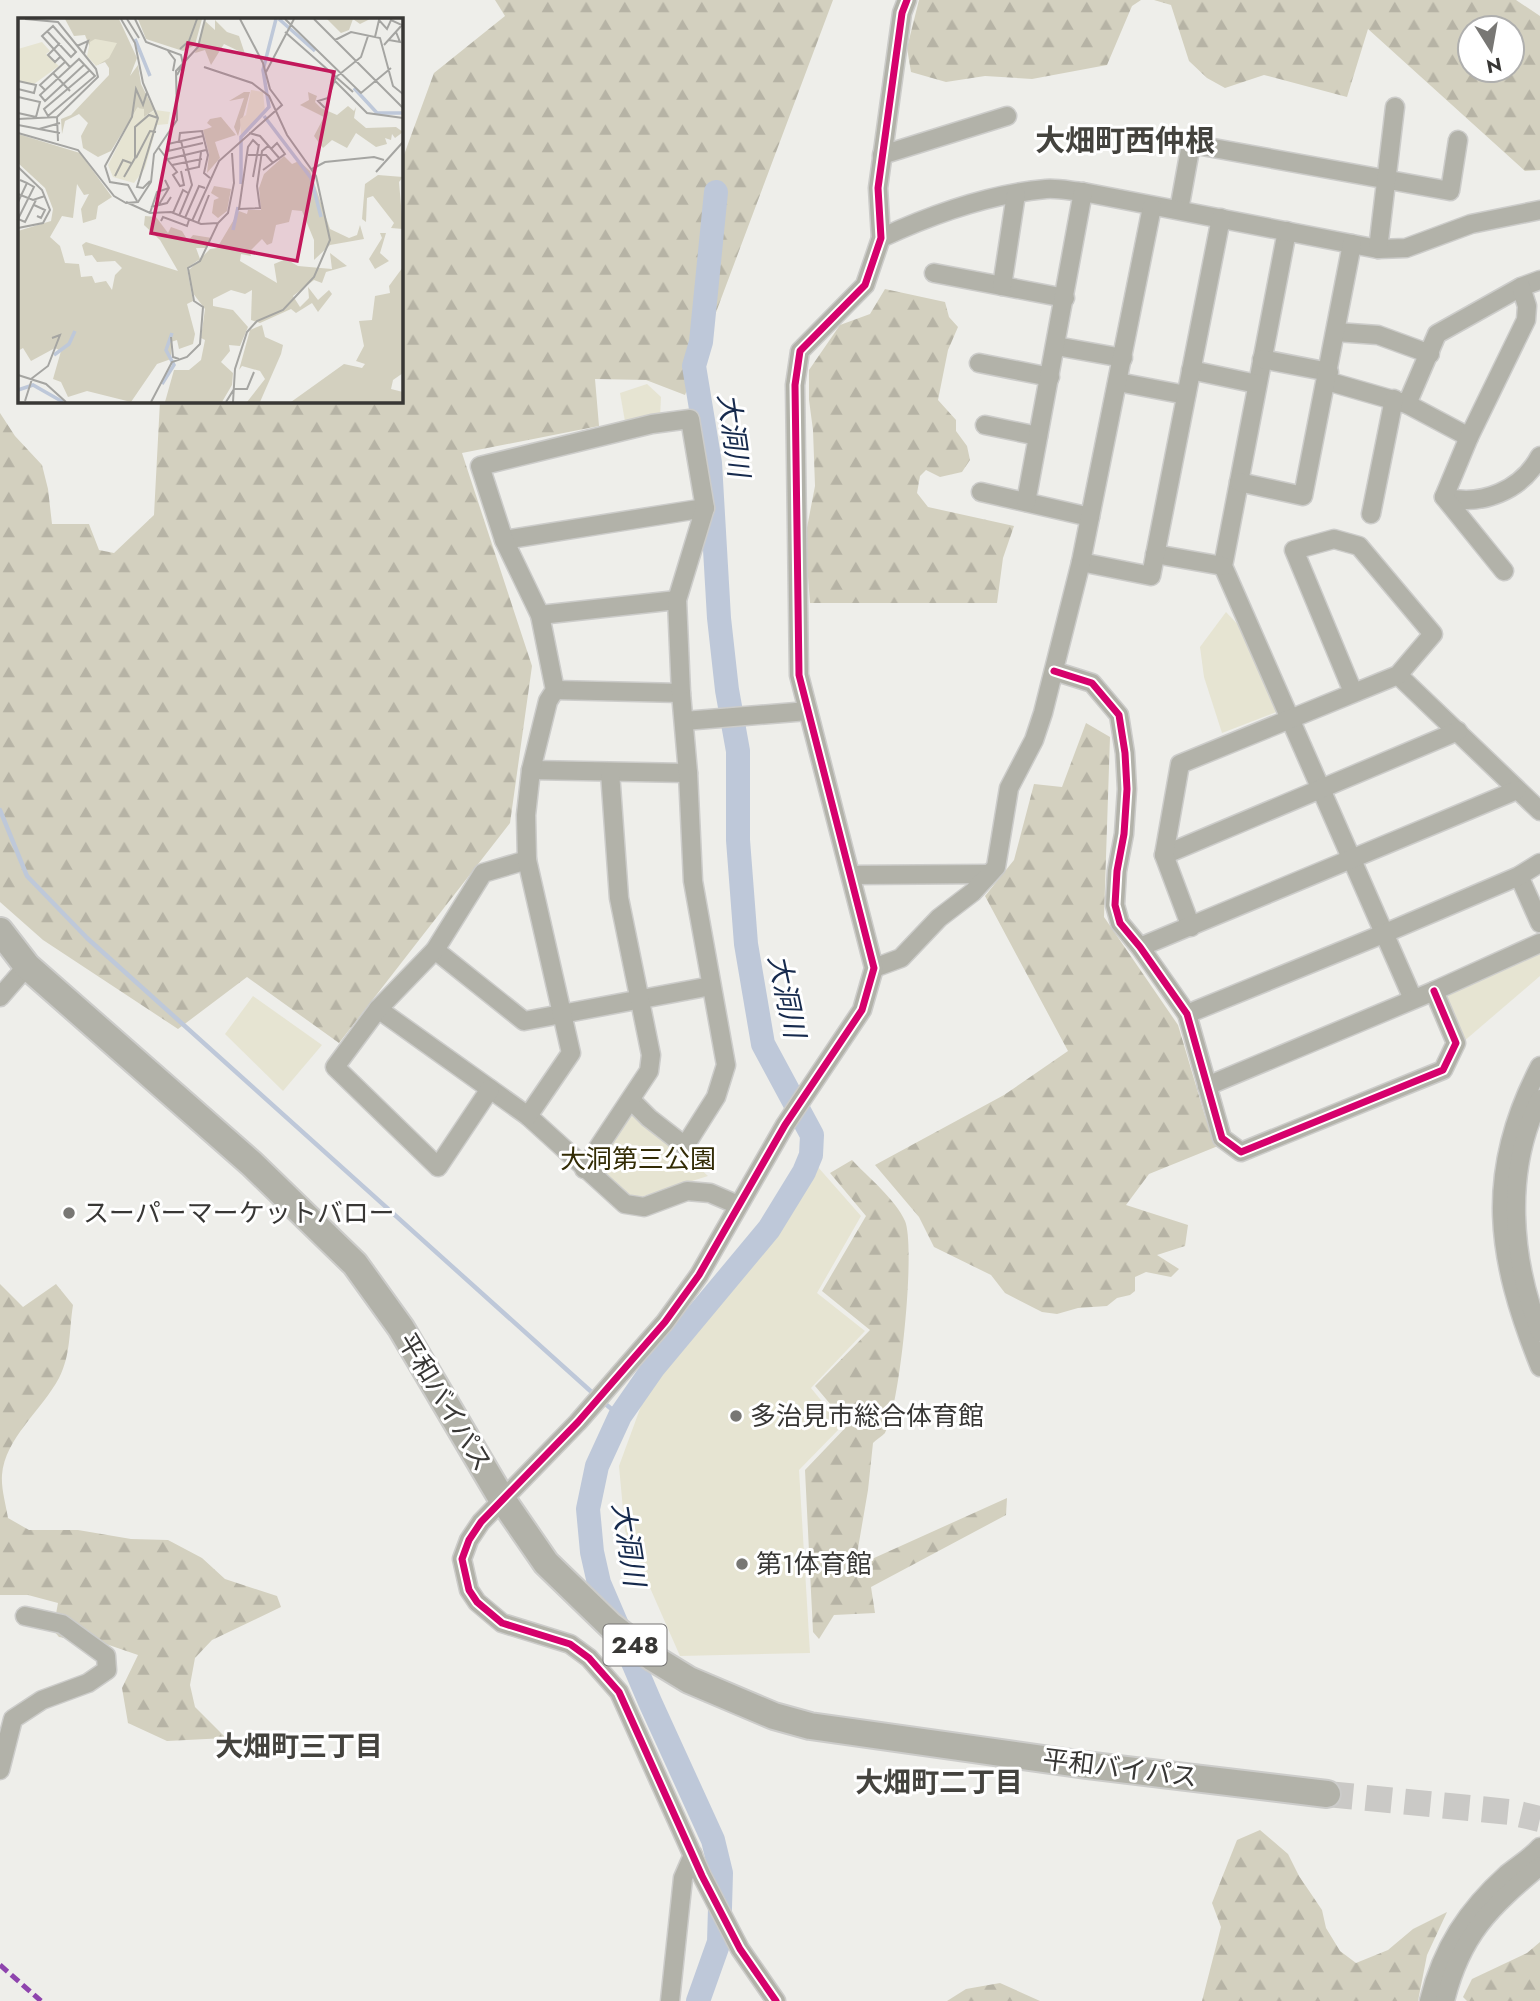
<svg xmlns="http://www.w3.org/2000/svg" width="1540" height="2001" font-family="Jost,'Noto Sans JP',sans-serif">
  <defs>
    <pattern id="forest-firs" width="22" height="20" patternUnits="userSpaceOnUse" patternTransform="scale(1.75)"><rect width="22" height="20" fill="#d3d0bf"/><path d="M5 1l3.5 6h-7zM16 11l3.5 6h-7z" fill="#b6b3a5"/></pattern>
  </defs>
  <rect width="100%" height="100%" fill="#eeeeea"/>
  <g fill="url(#forest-firs)" fill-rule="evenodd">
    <path d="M495,0H833L685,395L646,380L595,379L599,426L462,453L532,666L510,823L339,1043L247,977L178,1029L43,940L0,902V413L15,436L42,465L48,489L52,524H89L99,550L114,553L154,515L160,401H401V163L434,73L505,16Z"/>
    <path d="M919,0H1141L1132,6L1107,65L1032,79L985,76L946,82L911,72L907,48Z"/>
    <path d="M1154,0H1516L1540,16V170L1525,171L1368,29L1347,97L1264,75L1225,88L1207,78L1189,61L1171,5ZM1470,28H1512V70H1470Z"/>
    <path d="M885,289L945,302L949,317L958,327L948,350L938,400L956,420V431L967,446L970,460L962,472L940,477L926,470L920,476L917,493L928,507L1014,526L1003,558L997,603H810L805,538L815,486L813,430L809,400V370L840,325L870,314Z"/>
    <path d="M1086,723L1110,737L1104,917L1178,1025L1205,1116L1218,1146L1149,1174L1126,1205L1188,1225L1185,1246L1157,1255L1179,1269L1171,1277L1146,1272L1135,1277V1291L1130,1295L1117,1298L1107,1306L1078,1308L1057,1314L1042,1312L1005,1293L991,1275L934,1247L919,1217L875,1165L1004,1095L1068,1051L985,896L1014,860L1034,784L1062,787Z"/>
    <path d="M852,1160C868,1177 896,1200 905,1221C916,1247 900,1408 885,1433C882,1436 876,1440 873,1443L868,1490L857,1554L863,1563L1007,1498L1006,1515L871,1587L875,1613L834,1615L819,1639L813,1632L805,1470L848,1425L815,1386L870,1330L822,1291L866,1216L830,1173Z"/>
    <path d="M0,1284L23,1307L56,1284L73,1305C69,1330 71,1355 59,1378C42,1410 5,1438 2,1475C1,1489 6,1505 8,1518L29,1530H78L131,1539L168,1540L202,1558L225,1579L277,1596L281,1607L212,1640L195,1658L190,1685L195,1707L226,1738L167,1741L128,1723L122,1688L138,1655L103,1643L59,1637L53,1630L58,1603L28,1595H0Z"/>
    <path d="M1260,1830L1288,1854L1299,1876L1322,1910L1326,1928L1340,1951L1356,1963L1388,1950L1413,1929L1447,1912L1427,1955L1418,2001H1202L1221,1927L1212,1903L1237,1840Z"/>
    <path d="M1540,1942V2001H1467L1463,1997L1472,1979L1527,1953Z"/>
    <path d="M1000,1983L1040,2001H947L966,1989Z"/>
  </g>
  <g fill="#e6e4d2">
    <path d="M647,384L661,397L660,418L626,427L620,393Z"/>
    <path d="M1226,612L1243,630L1279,711L1222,733L1204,677L1200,647Z"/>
    <path d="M1540,949V976L1463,1042L1444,1000L1447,990Z"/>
    <path d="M253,996L322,1045L283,1091L225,1034Z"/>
    <path d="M639,1114L708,1176L634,1199L595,1166L626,1117Z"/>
    <path d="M817,1166L861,1216L817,1293L865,1331L811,1388L842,1426L799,1470L810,1653L680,1656L625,1531L619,1466L641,1406L666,1362L769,1235Z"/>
  </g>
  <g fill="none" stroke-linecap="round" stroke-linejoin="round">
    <g stroke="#bec8d9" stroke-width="4.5">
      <path d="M0,810L27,876L87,938L596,1396"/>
      <path d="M603,1402L620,1416"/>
    </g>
    <path stroke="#bec8d9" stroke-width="24" d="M698,2001L719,1942L721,1873L713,1840L650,1702L599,1583L592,1552L588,1509L597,1466L620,1416L654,1367L769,1229L804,1172L811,1155L812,1135L763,1044L746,944L738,840V751L727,690L719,618L710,463L694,366L701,342L716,192"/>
    <path stroke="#cac9c6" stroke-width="26" stroke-dasharray="26 13" stroke-linecap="butt" d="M1327,1794L1510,1812L1540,1819"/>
    <defs>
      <g id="minor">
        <path d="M882,155L1007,116"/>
        <path d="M1179,210L1191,144L1450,191L1458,140"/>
        <path d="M1287,231L1223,566L1413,999"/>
        <path d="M881,238C933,214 988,194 1046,189C1058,188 1071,191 1083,192L1378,249L1406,248L1471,224L1540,210"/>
        <path d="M1378,249L1395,107"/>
        <path d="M934,273L1065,298"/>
        <path d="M1002,286L1016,194"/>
        <path d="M1336,332L1378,335L1430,354"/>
        <path d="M1056,346L1123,358"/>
        <path d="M1262,359L1329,372"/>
        <path d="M979,363L1050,377"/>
        <path d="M1191,370L1257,384"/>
        <path d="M1327,381L1407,404L1469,437"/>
        <path d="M1118,382L1186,395"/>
        <path d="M1407,404L1437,334L1521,287L1540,280"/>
        <path d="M985,425L1038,436"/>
        <path d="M1239,482L1303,496L1352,244"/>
        <path d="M981,492L1090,517"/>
        <path d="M1444,497C1482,507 1522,490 1540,456"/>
        <path d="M1026,502L1083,192"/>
        <path d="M1371,514L1394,399"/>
        <path d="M504,540L705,508"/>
        <path d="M1155,554L1223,566"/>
        <path d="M1081,562L1151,576L1221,218"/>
        <path d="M1504,571L1444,497L1469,437L1526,320L1527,306L1521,287"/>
        <path d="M540,615L677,600"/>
        <path d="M1054,671L1092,683L1119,715L1125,753L1127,789L1124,834L1117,871L1115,905L1120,923L1140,947L1187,1014L1222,1138L1241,1152L1443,1070L1456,1043L1434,991"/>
        <path d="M1398,675L1540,811"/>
        <path d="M555,690L681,693"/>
        <path d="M684,721L808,711"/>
        <path d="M531,770L688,773"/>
        <path d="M1164,855L1458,731"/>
        <path d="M851,875L989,874"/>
        <path d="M1519,876L1540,923"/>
        <path d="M1191,927L1164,855L1180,764L1398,675L1433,634L1359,546L1334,539L1294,550L1353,692"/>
        <path d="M1140,947L1517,790"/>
        <path d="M435,950L524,1021L711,986"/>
        <path d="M874,968L901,958L939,918L973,892L996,867L1009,788L1034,740L1043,713L1081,562L1152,207"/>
        <path d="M0,997L27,966"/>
        <path d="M378,1009L528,1116L625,1204L644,1207L687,1191L710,1193L738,1205"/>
        <path d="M1187,1014L1383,934L1519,876L1540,863"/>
        <path d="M1540,1066C1483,1174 1496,1258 1540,1367"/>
        <path d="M1207,1086L1434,991L1540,943"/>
        <path d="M490,1089L438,1167L335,1067L378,1009L435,950L483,873L527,860"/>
        <path d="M1540,1099C1504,1172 1512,1259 1540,1332"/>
        <path d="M528,1116L571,1053L527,860L526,815L531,770L548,701L555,690L540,615L504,540L480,466L652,424L690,419L705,508L677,600L681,693L688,773L693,881L726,1065L716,1097L685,1146L649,1118L631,1100"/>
        <path d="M584,1169L649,1071L651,1055L619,898L610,772"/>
        <path d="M0,1770L13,1719L42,1700L88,1683L107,1670L106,1656L62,1624L25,1616"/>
        <path d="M670,2001L683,1878L693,1855"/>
        <path d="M776,2001L740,1949L702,1876L619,1692L589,1658L570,1644L502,1623L477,1602L469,1590L462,1559L469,1540L481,1522L578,1422L665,1322L699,1275L785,1125L862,1010L874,968L799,675L795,385L800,351L865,285L881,238L878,188L902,13L907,0"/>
        <path d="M1429,2001C1442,1948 1467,1910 1507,1874C1518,1865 1530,1858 1540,1847"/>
        <path d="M1445,2001C1461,1935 1490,1908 1540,1866"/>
      </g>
      <path id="highway" d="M0,931L27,966L252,1164L355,1264L401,1328L502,1499L546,1563L610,1625L653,1658L689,1680L774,1716L810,1726L1086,1765L1327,1794"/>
    </defs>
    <use href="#minor" stroke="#ccccca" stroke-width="21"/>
    <use href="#highway" stroke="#ccccca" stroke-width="30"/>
    <use href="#minor" stroke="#b2b2a9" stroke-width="18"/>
    <use href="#highway" stroke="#b2b2a9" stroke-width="26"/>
    <path stroke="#8e44ad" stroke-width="5" stroke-dasharray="10 5" stroke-linecap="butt" d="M0,1965L41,2001"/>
    <defs>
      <g id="cycleway">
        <path d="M1054,671L1092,683L1119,715L1125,753L1127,789L1124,834L1117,871L1115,905L1120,923L1140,947L1187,1014L1222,1138L1241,1152L1443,1070L1456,1043L1434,991"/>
        <path d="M776,2001L740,1949L702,1876L619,1692L589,1658L570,1644L502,1623L477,1602L469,1590L462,1559L469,1540L481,1522L578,1422L665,1322L699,1275L785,1125L862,1010L874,968L799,675L795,385L800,351L865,285L881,238L878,188L902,13L907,0"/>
      </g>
    </defs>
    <use href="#cycleway" stroke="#fff" stroke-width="11"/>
    <use href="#cycleway" stroke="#d6006c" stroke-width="7"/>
  </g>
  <g fill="#787774" stroke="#fff" stroke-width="2.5">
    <circle cx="69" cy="1213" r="7"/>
    <circle cx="736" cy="1416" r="7"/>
    <circle cx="742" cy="1564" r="7"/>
  </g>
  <g text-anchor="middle" stroke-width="6" stroke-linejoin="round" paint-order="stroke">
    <rect fill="#fff" stroke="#747372" stroke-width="2" x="603.5" y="1624.5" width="63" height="41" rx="5"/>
    <g font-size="24" font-weight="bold" fill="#383735">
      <text x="635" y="1653">248</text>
    </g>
    <g font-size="26" fill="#332c05" stroke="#fff">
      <text x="638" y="1168">大洞第三公園</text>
    </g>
    <g font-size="26" fill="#383735" stroke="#fff" text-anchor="start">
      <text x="83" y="1222">スーパーマーケットバロー</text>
      <text x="750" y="1425">多治見市総合体育館</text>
      <text x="756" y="1573">第1体育館</text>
    </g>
    <g font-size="26" fill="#383735" stroke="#fff">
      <text transform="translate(445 1402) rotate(59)" y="9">平和バイパス</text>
      <text transform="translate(1120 1768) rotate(7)" y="9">平和バイパス</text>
    </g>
    <g font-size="28" font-style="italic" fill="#162a4d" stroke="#fff">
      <text transform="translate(734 435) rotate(82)" y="10">大洞川</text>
      <text transform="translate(787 996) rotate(78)" y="10">大洞川</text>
      <text transform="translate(629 1544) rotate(81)" y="10">大洞川</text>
    </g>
    <g font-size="28" font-weight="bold" fill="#44433e" stroke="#fff">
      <text x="299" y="1756">大畑町三丁目</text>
      <text x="939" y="1792">大畑町二丁目</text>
    </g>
    <g font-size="30" font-weight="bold" fill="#44433e" stroke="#fff">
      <text x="1125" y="151">大畑町西仲根</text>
    </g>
  </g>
  <g transform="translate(18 18)">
    <rect width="385" height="385" fill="#eeeeea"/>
    <path d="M47,1H101L119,40L112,58L120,47L123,66L136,92L126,99L120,89L93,133L80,139L65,130L63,118L70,105L61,96L47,103L44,116L43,101L53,97L91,57V50L87,44L79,47L67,17L56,18ZM120,1H184L177,27L165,33L128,21ZM309,1H352L342,6L335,1L331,12L323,15ZM197,2L209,14L221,18L227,36L206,26L193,47L187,32L177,35L187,3L197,12ZM226,74H232L220,118L216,109L226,80L211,83ZM290,74L299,78L297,84L303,90L319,97L330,88L336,93L338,89L336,100L348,110L378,109L385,114L377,120L374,116L373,122L367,120L369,126L358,129L338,115L329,130L314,122L305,130L296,118L306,99L282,87L291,82ZM203,99L218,117L197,124L202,140L189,155L191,136L185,112L194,109L189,105L192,101ZM0,116L62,135L94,179L80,188L78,201L65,205L63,191L71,176L66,177L59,166L55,200L44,198L32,219L42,228L47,245L61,246L63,259L74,258L77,265L88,263L94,272L97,257L104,250L97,243L79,244L74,237L67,238L64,227L68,224L160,253L142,222L126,207L127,198L138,199L150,215L153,209L164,213L170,223L175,217L194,220L187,230H178L182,241L169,250L175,283L169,286L177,316L175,326L161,331L159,322L153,324V341L139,346L113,384L69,373L50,379L43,364L35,361L43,333L37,330L13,343L5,330L0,333V213L33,203L35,191L27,170L0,145ZM266,138L274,146L281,143L292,153L312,211L331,220L339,217L342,207L346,221L312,227L296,242V222L284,193L274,192L271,204L258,207L254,225L249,227L244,221L232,233L233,238L223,236L222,243L259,265L256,246L268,241L280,248L314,251L312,235L329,248L308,254L304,265L296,262L275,278L282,289L291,280L290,269L300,282L311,272L314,276L300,294L294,285L278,295L273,291L242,305L233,302L234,272L227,276L213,272L195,281V288L215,292L230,309L222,328L211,327L212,333L203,344L215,355L214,367L204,384H147L156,352H171L183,342L187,322L183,320L187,291L174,274L171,252L192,231L199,230L221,193L229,196L230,192H243L241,170L246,156ZM360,157L385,159L381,164L385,211L373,210L376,205L355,178L349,180L348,204L344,201L347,166ZM196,168L213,171L209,193L200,200L194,195L196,182L201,180L193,175ZM362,215H368L362,235L371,243L357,251L351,241L364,220ZM385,249V355L375,362L373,371L385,374V384H273L326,346L344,350L347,346L338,343L346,328L341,303L354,302L357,278L372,275L371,268ZM244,307L247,319L265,327L263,336L242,384H229L247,361L242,353L224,348L221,352L232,312Z" fill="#d3d0bf"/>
    <path d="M119,90L126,91V99L137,92L152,94L150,106L139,107L127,150L116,165L95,159L90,147Z" fill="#e6e4d2"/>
    <path d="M77,21L99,25L91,40L78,48L69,38L72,24ZM24,24L32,33L28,36L41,48L16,66L0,63V31ZM233,72L245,74L247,93L223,118L222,101L228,97Z" fill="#e6e4d2"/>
    <path fill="none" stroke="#bec8d9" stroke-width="3.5" d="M261,1L297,33M117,21L132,58M336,70L359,95H385M246,98L293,160L303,199M223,166V119L251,89L245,52L258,1M215,212L220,189M36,337L51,326L57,313M144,366L156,347L148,332L154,315M0,372L15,367L45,384"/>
    <path fill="none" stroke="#a5a5a2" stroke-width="2" d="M103,1L117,25L125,65L140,100L119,169L125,170L132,163M109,1L121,20M117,1L128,24L163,37L165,46L159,57M267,1L343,75L373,50M296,1L385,90M29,13L53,39L58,34L35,8L24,18L52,49M267,14L335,74M357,19L361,2L369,11L373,2L384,7L366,27M317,22L333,14L362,20L375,68L385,76M371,22L382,24L378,14M59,28L70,23L66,36M162,31L171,23L179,1M150,33L157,42L155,53M42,39L37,44L30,37L42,25M67,46L27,83L22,77L61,41L77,58L30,98L26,91L72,52M186,49L234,65L251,78L269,117L298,158L312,222L296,259L265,292L239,303L229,314L217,351L215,384M248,54L276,1M35,55L52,73M0,63L18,67L16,75L0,71M317,63L349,95L385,100M27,72L22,67L47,44M0,79L22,84L18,99L0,95M307,90L300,83L310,80L318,59L343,39L350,18M39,99L40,123M0,101L39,99L80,59L78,51L40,4L7,1M0,107L42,115M21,111L42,105M0,115L60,132L96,178L108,185L120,184L133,164L136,136L159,102L158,53L180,29L187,1M231,115L242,118L262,141M161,123L162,115L184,113L190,137L186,155L192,160M240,127L235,122L230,129L221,191L242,190L239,168L244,133L250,128M140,129L159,154L155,157L162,168L166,167L163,153M151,132L150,126L185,118M150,133L185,125M230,137H248L255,145M118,140L132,113L138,114M150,141L188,132M154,147L184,141M0,149L24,172L32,192L25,205L0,210M294,151L307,144L356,139L366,142M167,152L181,149L183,134M245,152L267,136L259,125L253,131M358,154L385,124M97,158L105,142L113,145M106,159L117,140V109L131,97L140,100M235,159L241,126M9,165L16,169L0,201L7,204L18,182M0,176L15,182L27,178M119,183L110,167L92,164L87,148L114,99L118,71L125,87L129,74M0,184L9,165L2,162M108,184L132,195L153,194L183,206L200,205M16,187L27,192L23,200L19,198M140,188L151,170L147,162M133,189L149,185L153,179M132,195L139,174L151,170M155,195L165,172L170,175M161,198L174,167L163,123M167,200L181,168L187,170M143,203L145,199L169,208L171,202M174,203L201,143L264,87L252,71L245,45L222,1M180,205L191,177M153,319L155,339L161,341M0,357L28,366L48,384M13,361L30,348L42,317L34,320M7,383L14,361M133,384L154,344L169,339L182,326L185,289L176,283L170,250L182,243L200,205L210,195L216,165L214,135M208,384L216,371H229L236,354"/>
    <path fill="#c2185b" fill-opacity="0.15" stroke="#c2185b" stroke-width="3.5" d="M170,25L316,54L279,243L133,215Z"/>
    <rect width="385" height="385" fill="none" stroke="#383735" stroke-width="3.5"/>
  </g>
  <g transform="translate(1491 49) rotate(169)"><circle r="33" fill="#ffffff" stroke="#afafae" stroke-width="2"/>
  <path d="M0-5L12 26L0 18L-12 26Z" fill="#787774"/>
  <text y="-10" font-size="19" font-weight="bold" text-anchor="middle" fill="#383735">N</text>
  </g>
</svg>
